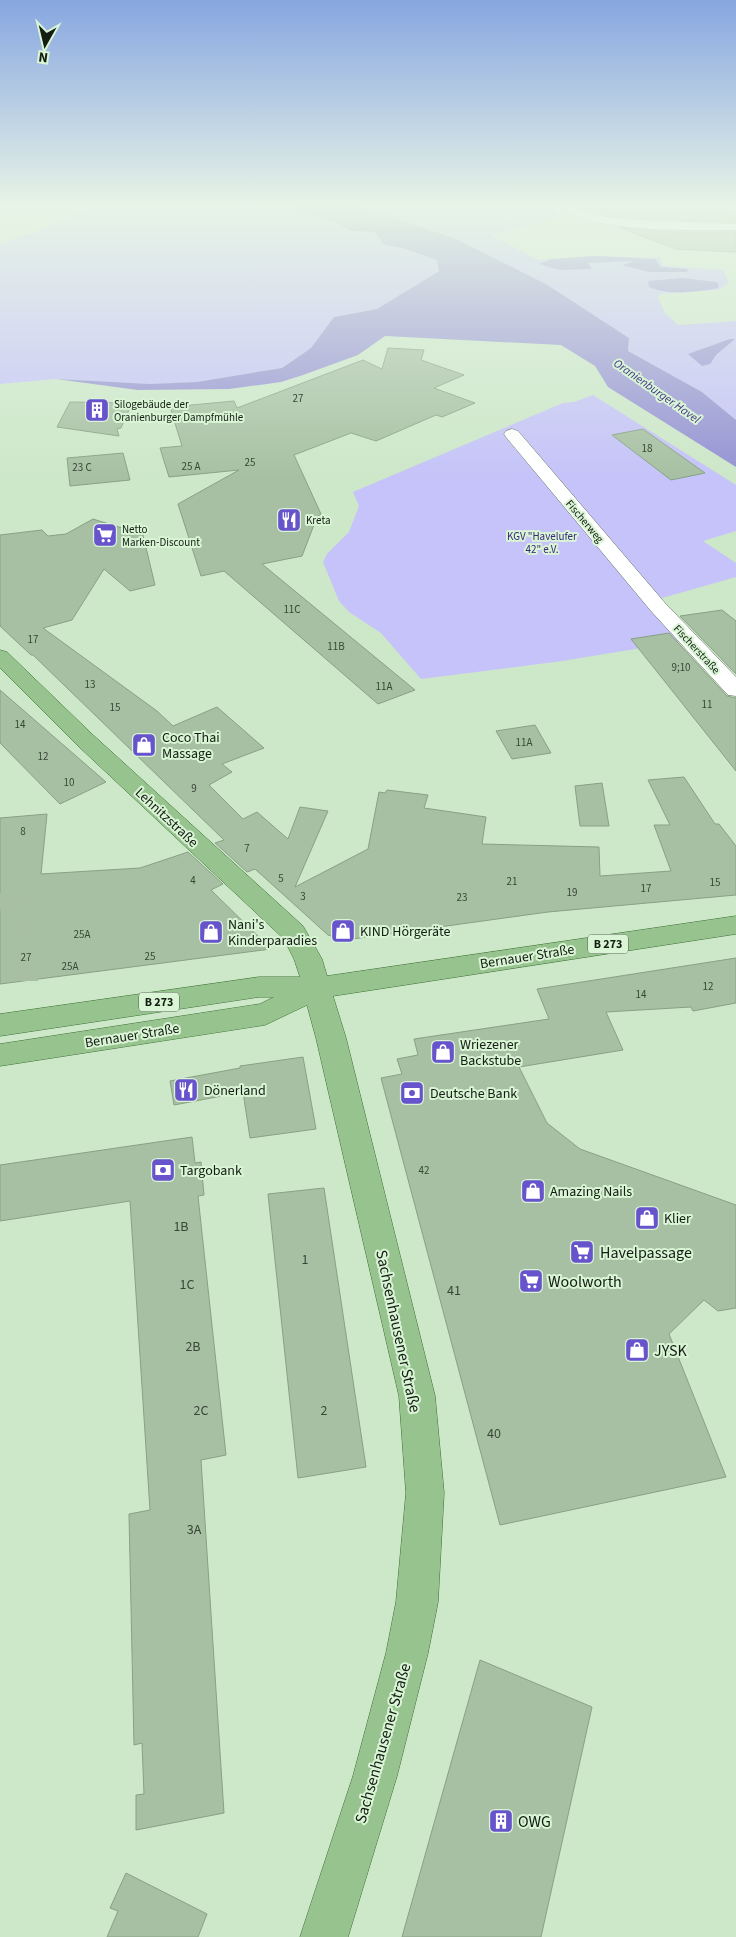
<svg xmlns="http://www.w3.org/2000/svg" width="736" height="1937" font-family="'Source Sans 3',sans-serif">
  <rect width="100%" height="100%" fill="#cde7c9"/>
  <g fill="#c5c3f9">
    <path d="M98,205H286L340,224L351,231L375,232L384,245L402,248L437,260L439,271L377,309L334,317L311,348L282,368L197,382L150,384L56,379L0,384V244L38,231Z"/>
    <path d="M357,205H551L560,218L491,235L538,260L596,256L660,258L663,266L723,270L729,283L719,290L660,294L658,298L665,313L678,325L736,321V420L702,392L628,351L629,338L546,284L456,239Z"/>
    <path d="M593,395L736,485V531L703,541L736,563V577L648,602L684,641L562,661L421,679L381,633L349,612L339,601L323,562L327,554L349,532L359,506L353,492L563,403L574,402Z"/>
  </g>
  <g fill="#9693d5">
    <path d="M596,256L655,259L661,267L688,269L687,272H649L622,265L632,262L631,261L588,263L592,269L560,270L539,264L552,259Z"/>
    <path d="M682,278L716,282L719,283L718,288C696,292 670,296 649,287L648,281Z"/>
    <path d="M730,339H735L716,355L710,364L702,366L688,354Z"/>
  </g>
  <path fill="#9592d4" d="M286,205H357L456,239L546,284L629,338L628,351L702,392L736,420V467L608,387L595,366L561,345L385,336L358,355L303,375L281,382L229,389L138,390L56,379L150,384L197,382L282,368L311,348L334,317L377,309L439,271L437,260L402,248L384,245L375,232L351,231L340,224Z"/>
  <g fill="#a7c0a3" stroke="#88a083">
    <path d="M580,208L736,212V222L618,217Z"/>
    <path d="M620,228L670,232H736V252L676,249Z"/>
    <path d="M388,348L424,350L421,360L464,375L434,388L475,403L442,417L436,415L376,441L351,433L294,455L321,514L317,517L302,556L262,564L415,690L378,704L224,571L201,576L178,504L239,470L169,477L160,448L182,446L170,407L234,401L237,408L363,360L382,369Z"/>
    <path d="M70,402L132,403L121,428L117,429L119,436L57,427Z"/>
    <path d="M643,429L705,473L671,480L612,435Z"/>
    <path d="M123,453L130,480L70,486L67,458Z"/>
    <path d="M93,519L125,529L141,527L155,585L130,591L104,569L72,620L43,628L157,711L173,726L217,707L264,748L222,764L232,772L209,785L243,819L257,812L288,839L300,807L328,811L295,887L368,849L379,792L385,793L387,790L428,795L424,808L486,817L482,844L599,847L600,876L671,871L654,825H670L648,780L684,777L715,824H719L736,846V895L548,912L345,940L328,935L255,869L247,872L215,843L224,840L33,655H31L0,626V535L42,530L48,536L66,534Z"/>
    <path d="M722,610L736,621V674L680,616Z"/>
    <path d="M669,633L727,696L736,698V771L631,639Z"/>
    <path d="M0,690L106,782L60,804L0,743Z"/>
    <path d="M535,725L551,753L512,759L496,731Z"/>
    <path d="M602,783L609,826H580L575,786Z"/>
    <path d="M47,814L41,874L140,868L188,852L223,884L211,890L271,949L0,984V818Z"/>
    <path d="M736,958V1003L693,1011L691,1007L606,1012L623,1050L519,1067L547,1123L580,1149L736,1205V1308L718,1311L704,1300L669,1334L726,1477L500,1525L381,1078L402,1074L397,1059L418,1055L414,1039L549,1019L537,989Z"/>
    <path d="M303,1057L316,1129L250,1138L243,1092L174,1105L170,1081L240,1068V1066Z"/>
    <path d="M192,1137L195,1163L201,1162L204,1195L198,1196L226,1455L201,1460L224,1813L136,1830V1795L144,1794L142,1743L134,1745L129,1514L150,1510L130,1201L0,1221V1165Z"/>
    <path d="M324,1188L366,1467L298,1478L268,1194Z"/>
    <path d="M480,1660L592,1707L541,1937H402Z"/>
    <path d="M126,1873L207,1914L198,1937H107L118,1911L110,1908Z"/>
  </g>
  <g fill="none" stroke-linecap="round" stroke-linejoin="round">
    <path stroke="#a8bfa4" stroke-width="26" stroke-dasharray="26 13" stroke-linecap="butt" d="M0,906L25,903V981"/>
    <defs>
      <g id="minor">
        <path d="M0,205H7L0,210Z"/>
        <path d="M560,205H573L580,210L596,215L618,219L736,224V230C697,230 586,234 560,205Z"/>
        <path d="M512,429L518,431L665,603L736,677V696L728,695L651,611L506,437L504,434L506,431Z"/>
      </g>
      <path id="major" d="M0,650L7,652L92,734L303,926L322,959L327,976L736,916V934L333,996L346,1038L435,1396L444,1493L438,1602L428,1653L397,1776L348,1937H300L353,1776L386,1653L396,1602L406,1493L399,1396L316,1038L307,1005L265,1025L0,1066V1044L260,1004L274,997H259L0,1036V1014L259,977H300L294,959L284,939L76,744L0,668Z"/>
    </defs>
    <use href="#minor" stroke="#52694e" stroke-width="1"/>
    <use href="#major" stroke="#3c6f33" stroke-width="1"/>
    <use href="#minor" fill="#fff" fill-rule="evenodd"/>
    <use href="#major" fill="#97c38f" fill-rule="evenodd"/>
  </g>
  <linearGradient id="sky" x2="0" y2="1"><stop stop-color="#87a6e0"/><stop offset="0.43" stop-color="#e8f4e7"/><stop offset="1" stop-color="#e8f4e7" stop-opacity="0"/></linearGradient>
  <rect width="736" height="477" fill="url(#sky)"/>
  <defs>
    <symbol id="building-square" viewBox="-11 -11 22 22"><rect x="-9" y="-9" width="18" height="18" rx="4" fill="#6753cc" stroke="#daf4d6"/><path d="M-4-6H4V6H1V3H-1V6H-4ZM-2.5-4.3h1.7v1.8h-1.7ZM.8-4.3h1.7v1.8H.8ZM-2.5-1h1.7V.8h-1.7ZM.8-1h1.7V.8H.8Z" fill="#fff"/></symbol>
    <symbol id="restaurant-square" viewBox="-11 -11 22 22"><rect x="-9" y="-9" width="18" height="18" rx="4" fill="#6753cc" stroke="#daf4d6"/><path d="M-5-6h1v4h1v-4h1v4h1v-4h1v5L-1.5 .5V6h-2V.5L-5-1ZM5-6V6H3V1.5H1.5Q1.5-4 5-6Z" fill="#fff"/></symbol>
    <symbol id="supermarket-square" viewBox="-11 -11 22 22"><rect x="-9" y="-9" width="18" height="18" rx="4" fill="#6753cc" stroke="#daf4d6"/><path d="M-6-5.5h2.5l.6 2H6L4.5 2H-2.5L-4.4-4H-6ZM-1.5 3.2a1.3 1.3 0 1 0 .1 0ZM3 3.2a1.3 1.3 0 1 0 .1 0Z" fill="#fff"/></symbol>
    <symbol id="shop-square" viewBox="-11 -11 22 22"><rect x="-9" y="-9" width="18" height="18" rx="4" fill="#6753cc" stroke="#daf4d6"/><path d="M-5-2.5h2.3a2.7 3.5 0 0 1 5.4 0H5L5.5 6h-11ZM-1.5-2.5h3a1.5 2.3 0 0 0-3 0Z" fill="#fff"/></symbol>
    <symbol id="bank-square" viewBox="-11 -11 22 22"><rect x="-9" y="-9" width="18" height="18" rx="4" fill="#6753cc" stroke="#daf4d6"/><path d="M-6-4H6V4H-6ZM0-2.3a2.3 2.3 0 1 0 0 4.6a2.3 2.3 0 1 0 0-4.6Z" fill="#fff"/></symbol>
  </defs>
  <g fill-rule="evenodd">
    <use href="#building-square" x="83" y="396" width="28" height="28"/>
    <use href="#restaurant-square" x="275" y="506" width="28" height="28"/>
    <use href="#supermarket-square" x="91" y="521" width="28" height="28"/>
    <use href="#shop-square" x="130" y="731" width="28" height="28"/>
    <use href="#shop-square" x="329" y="917" width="28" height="28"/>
    <use href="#shop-square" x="197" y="918" width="28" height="28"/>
    <use href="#shop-square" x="429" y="1038" width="28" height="28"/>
    <use href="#restaurant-square" x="172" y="1076" width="28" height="28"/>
    <use href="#bank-square" x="398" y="1079" width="28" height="28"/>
    <use href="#bank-square" x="149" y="1156" width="28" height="28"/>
    <use href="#shop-square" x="519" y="1177" width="28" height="28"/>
    <use href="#shop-square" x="633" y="1204" width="28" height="28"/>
    <use href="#supermarket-square" x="568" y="1238" width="28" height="28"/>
    <use href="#supermarket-square" x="517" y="1267" width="28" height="28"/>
    <use href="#shop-square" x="623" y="1336" width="28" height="28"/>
    <use href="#building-square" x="487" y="1807" width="28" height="28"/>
  </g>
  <g text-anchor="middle" stroke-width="4" stroke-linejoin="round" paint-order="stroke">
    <g font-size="11" fill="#384636">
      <text x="298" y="402">27</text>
      <text x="647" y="452">18</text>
      <text x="250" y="466">25</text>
      <text x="191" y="470">25 A</text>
      <text x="82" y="471">23 C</text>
      <text x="292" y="613">11C</text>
      <text x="33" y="643">17</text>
      <text x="336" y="650">11B</text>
      <text x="681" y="671">9;10</text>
      <text x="90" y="688">13</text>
      <text x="384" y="690">11A</text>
      <text x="707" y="708">11</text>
      <text x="115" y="711">15</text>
      <text x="20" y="728">14</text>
      <text x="524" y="746">11A</text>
      <text x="43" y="760">12</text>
      <text x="69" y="786">10</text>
      <text x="194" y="792">9</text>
      <text x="23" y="835">8</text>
      <text x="247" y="852">7</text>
      <text x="281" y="882">5</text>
      <text x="193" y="884">4</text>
      <text x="512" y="885">21</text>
      <text x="715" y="886">15</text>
      <text x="646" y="892">17</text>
      <text x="572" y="896">19</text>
      <text x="303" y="900">3</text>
      <text x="462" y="901">23</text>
      <text x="82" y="938">25A</text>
      <text x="150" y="960">25</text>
      <text x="26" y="961">27</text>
      <text x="70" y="970">25A</text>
      <text x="708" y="990">12</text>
      <text x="641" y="998">14</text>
      <text x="424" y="1174">42</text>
    </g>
    <g font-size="11" fill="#131d12" stroke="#daf4d6" text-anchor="start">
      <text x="114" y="408">Silogebäude der<tspan x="114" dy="13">Oranienburger Dampfmühle</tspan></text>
      <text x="306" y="524">Kreta</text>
      <text x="122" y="533">Netto<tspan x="122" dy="13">Marken-Discount</tspan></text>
    </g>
    <g font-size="11" fill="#131d12" stroke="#daf4d6">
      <text transform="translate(585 521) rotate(50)" y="4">Fischerweg</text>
      <text transform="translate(697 649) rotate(47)" y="4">Fischerstraße</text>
    </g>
    <g font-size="11" fill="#372a77" stroke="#daf4d6">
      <text x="542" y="540">KGV "Havelufer<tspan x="542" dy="13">42" e.V.</tspan></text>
    </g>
    <g font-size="12" font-style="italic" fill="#433786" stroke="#daf4d6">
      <text transform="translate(657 391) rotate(35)" y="4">Oranienburger Havel</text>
    </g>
    <g fill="#daf4d6" stroke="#4f5e4d" stroke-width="1">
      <rect x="588" y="934.5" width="40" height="19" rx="4"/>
      <rect x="139" y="992.5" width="40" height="19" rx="4"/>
    </g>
    <g font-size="12" font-weight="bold" fill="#131d12">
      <text x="608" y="948">B 273</text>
      <text x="159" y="1006">B 273</text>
    </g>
    <g font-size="14" fill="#131d12" stroke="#daf4d6" text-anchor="start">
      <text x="162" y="742">Coco Thai<tspan x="162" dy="16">Massage</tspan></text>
      <text x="228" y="929">Nani's<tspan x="228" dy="16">Kinderparadies</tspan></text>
      <text x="360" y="936">KIND Hörgeräte</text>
      <text x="460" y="1049">Wriezener<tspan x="460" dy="16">Backstube</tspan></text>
      <text x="204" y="1095">Dönerland</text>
      <text x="430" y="1098">Deutsche Bank</text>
      <text x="180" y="1175">Targobank</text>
      <text x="550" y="1196">Amazing Nails</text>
      <text x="664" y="1223">Klier</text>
    </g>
    <g font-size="14" fill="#131d12" stroke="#daf4d6">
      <text transform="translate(167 817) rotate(43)" y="5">Lehnitzstraße</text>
      <text transform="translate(527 956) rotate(-9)" y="5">Bernauer Straße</text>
      <text transform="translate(132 1035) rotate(-9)" y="5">Bernauer Straße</text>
    </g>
    <g font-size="14" fill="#384636">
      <text x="181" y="1231">1B</text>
      <text x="305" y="1264">1</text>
      <text x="187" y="1289">1C</text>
      <text x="454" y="1295">41</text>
      <text x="193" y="1351">2B</text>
      <text x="201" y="1415">2C</text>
      <text x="324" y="1415">2</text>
      <text x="494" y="1438">40</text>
      <text x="194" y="1534">3A</text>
    </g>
    <g font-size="16" fill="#131d12" stroke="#daf4d6" text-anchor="start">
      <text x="600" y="1258">Havelpassage</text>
      <text x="548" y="1287">Woolworth</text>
      <text x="654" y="1356">JYSK</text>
      <text x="518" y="1827">OWG</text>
    </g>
    <g font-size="16" fill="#131d12" stroke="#daf4d6">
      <text transform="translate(399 1331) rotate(78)" y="6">Sachsenhausener Straße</text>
      <text transform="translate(382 1743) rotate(-74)" y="6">Sachsenhausener Straße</text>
    </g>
  </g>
  <g transform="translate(45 45) rotate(188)" stroke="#daf4d6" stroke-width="4" paint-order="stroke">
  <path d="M0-4L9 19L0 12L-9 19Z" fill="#131d12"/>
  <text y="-8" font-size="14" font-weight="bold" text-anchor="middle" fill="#131d12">N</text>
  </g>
</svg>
